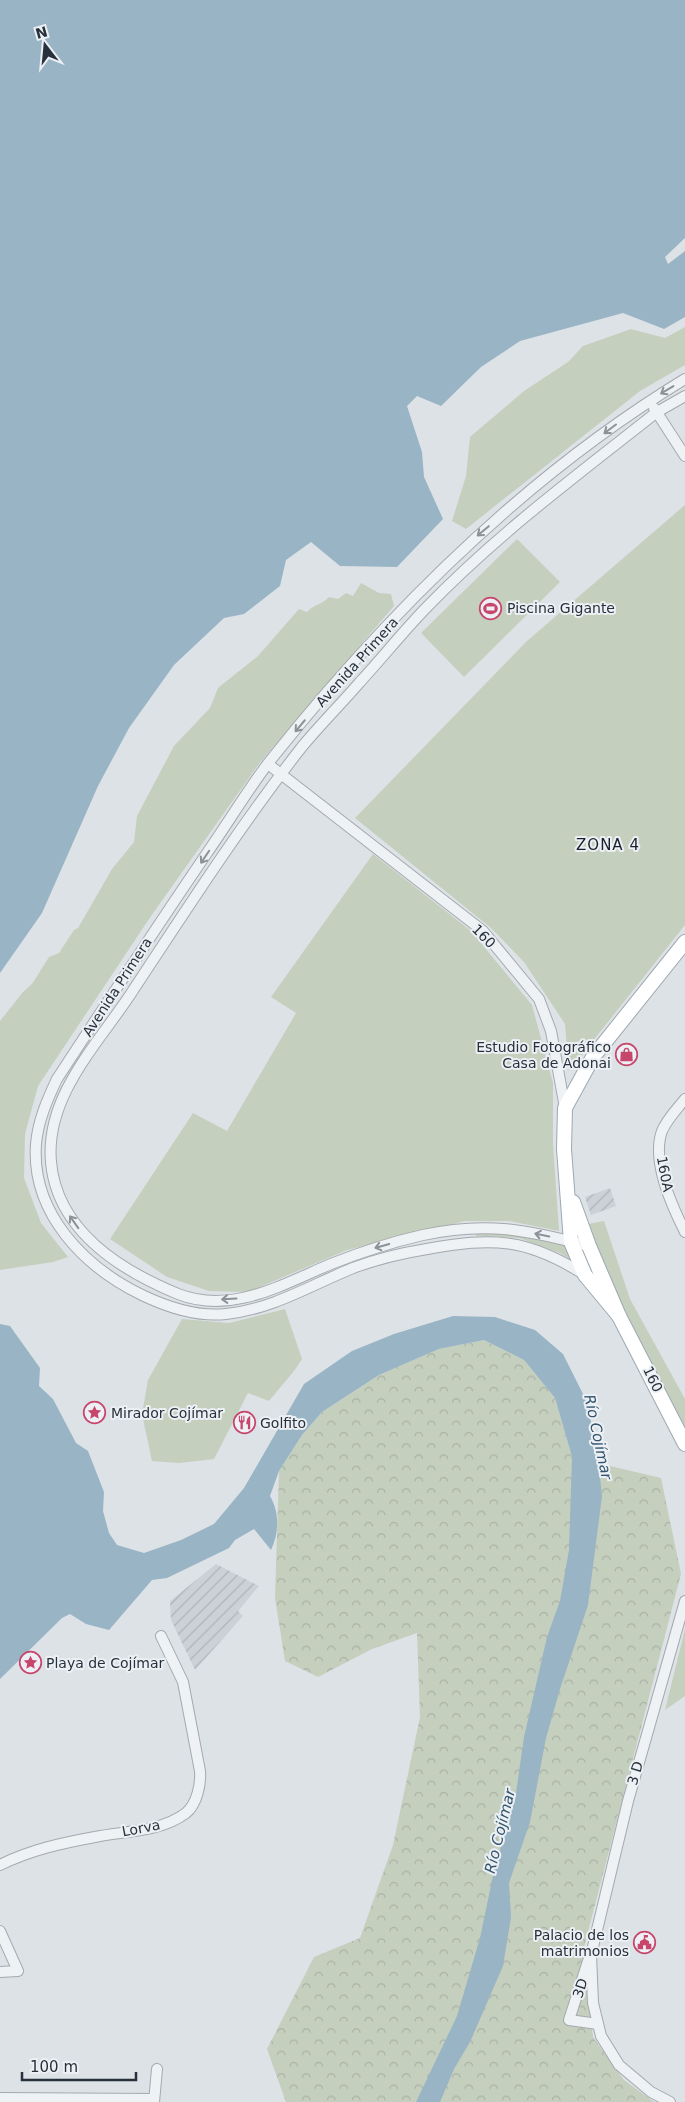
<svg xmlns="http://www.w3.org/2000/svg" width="685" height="2102" font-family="'DejaVu Sans',sans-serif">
  <defs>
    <pattern id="industrial-furrows" width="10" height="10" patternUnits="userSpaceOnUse" patternTransform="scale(1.25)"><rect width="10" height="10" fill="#cbd1d7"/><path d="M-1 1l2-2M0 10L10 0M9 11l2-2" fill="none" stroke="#aeb4b9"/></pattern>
    <pattern id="forest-crowns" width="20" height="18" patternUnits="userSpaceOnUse" patternTransform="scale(1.25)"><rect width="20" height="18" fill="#c5cfbe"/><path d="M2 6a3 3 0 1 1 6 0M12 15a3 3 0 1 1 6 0" fill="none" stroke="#a9b2a4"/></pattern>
  </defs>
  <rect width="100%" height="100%" fill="#dde2e6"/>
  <g fill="url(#industrial-furrows)">
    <path d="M610,1188L616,1206L591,1215L585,1197Z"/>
    <path d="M216,1564L259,1586L238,1611L243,1616L195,1670L171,1620L170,1601Z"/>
  </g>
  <g fill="#c5cfbe">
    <path d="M685,327V365L640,391L466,529L452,521L466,476L470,437L524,391L568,362L583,346L631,329L665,338Z"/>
    <path d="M685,505V925L569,1071L565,1024L524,962L491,928L355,818L527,641Z"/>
    <path d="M517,539L560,582L464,677L421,633Z"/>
    <path d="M361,583L379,593L391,594L394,606L261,761L151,916L38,1086L25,1134L24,1178L41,1223L68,1257L53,1262L0,1270V1021L23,992L32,984L49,957L59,953L74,930L78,928L112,869L134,842L137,816L174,746L210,708L218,688L258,656L299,609L307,612C314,604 322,605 329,597L338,599L346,593L353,596Z"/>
    <path d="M373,854L471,931L532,1005L553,1083V1143L559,1231L509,1221H465L347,1250L248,1292L209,1291L167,1277L110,1239L193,1113L227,1131L296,1013L271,997Z"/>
    <path d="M604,1221L630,1299L685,1399V1427L623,1307L588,1224Z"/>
    <path d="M476,1231L521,1234L567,1246L576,1263L560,1253L519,1238L476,1236Z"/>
    <path d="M285,1309L302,1359L294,1371L269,1401L248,1393L214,1459L179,1463L152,1461L142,1414L148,1380L182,1319L229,1323Z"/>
    <path d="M685,1629V1696L665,1710Z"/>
  </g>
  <path fill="url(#forest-crowns)" d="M484,1340L524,1360L555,1398L572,1457L661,1478L681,1574L583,1951L593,2037L624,2080L654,2102H286L267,2049L314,1957L360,1938L393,1845L420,1717L417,1633L372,1649L318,1677L285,1661L275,1598L279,1471L302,1435L322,1412L379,1375L439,1349Z"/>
  <g fill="#99b4c5">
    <path d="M0,0H685V238L665,257L668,264L685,251V317L664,329L623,313L520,341L481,367L441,406L417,396L407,406L422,452L424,477L443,519L397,567L340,566L311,542L286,560L280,586L244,614L224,618L174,665L129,728L98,786L42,913L0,973Z"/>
    <path d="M453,1316L495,1317L535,1330L563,1354L585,1398L596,1441L602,1496L588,1605L560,1689L546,1738L530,1822L509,1883L511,1917L503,1966L470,2042L454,2069L440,2102H416L457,2016L480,1938L495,1866L515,1800L524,1737L547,1637L560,1601L569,1550L572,1457L555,1398L524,1360L484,1340L439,1349L379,1375L322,1412L302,1435L279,1471L270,1496C280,1513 279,1533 271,1550L254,1529L235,1540L229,1548L167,1578L152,1580L109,1630L86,1624L70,1614L62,1618L0,1679V1324L10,1326L40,1368L39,1386L53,1399L76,1443L88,1451L104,1492L103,1511L109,1533L117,1545L144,1553L181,1540L214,1524L244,1488L304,1384L352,1351L394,1334Z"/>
  </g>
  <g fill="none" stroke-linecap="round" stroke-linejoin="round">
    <defs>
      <g id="minor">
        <path d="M654,408L685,456"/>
        <path d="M268,764L483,931L539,999L551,1031L565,1108"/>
        <path d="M685,1099C677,1109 667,1119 662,1131C651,1161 672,1206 685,1232"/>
        <path d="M589,1246C528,1230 486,1221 423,1235C392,1242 361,1252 331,1264C283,1284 232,1315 178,1294C120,1270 57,1231 51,1162C45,1096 98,1044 132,992C186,910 240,826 301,748C320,725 341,704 360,682C382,658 402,633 424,610C495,536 577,475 657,412L685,396"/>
        <path d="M585,1275C527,1238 493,1237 427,1249C402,1253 377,1259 353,1268C311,1285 273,1309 226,1314C198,1317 167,1307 142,1295C84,1267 31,1213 36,1144C38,1121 47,1100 57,1079C106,1004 156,928 207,853C228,823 247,791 269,762C386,615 524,477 685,379"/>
        <path d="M0,1865C30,1850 62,1843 95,1837C124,1831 161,1832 186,1813C197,1804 201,1784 200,1771L183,1682L161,1636"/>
        <path d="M0,1931L18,1971L0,1972"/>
        <path d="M588,1961L569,2020L598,2024"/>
        <path d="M0,2098L154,2099"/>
        <path d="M154,2102L157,2069"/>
        <path d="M670,2102L651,2092L619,2065L601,2036L593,2003L591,1955L628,1801L685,1601"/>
      </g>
      <g id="major">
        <path d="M573,1202L589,1246L619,1316L685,1444"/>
        <path d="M619,1316L585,1275L571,1242L564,1149L565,1108L593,1057L685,942"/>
      </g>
    </defs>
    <use href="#minor" stroke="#a3a9af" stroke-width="12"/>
    <use href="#major" stroke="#9da8b1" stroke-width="16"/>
    <use href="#minor" stroke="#eff2f4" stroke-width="10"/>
    <use href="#major" stroke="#fff" stroke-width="14"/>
  </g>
  <defs><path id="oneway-shaft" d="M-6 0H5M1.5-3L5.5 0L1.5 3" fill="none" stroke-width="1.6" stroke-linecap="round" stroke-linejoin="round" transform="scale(1.25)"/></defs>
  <g stroke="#8b9298">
    <use href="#oneway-shaft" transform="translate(667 390) rotate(149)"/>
    <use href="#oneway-shaft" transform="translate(610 429) rotate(143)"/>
    <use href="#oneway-shaft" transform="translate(483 531) rotate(140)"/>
    <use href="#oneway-shaft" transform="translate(300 726) rotate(130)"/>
    <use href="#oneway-shaft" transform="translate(205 857) rotate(124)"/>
    <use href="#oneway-shaft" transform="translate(74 1222) rotate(-125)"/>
    <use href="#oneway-shaft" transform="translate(542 1235) rotate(-168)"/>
    <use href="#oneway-shaft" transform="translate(382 1246) rotate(164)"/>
    <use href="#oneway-shaft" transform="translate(229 1299) rotate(177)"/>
  </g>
  <defs>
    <symbol id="stadium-ring" viewBox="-11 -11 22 22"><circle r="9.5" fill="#ecf0f4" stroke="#c7466c" stroke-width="1.5"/><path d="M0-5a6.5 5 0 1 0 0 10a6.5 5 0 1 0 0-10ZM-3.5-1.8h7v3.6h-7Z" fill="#c7466c"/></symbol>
    <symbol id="shop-ring" viewBox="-11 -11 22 22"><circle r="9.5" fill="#ecf0f4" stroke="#c7466c" stroke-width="1.5"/><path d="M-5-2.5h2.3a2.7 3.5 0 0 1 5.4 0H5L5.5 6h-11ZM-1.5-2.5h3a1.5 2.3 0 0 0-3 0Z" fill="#c7466c"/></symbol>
    <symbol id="sight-ring" viewBox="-11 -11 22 22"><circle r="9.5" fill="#ecf0f4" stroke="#c7466c" stroke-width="1.5"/><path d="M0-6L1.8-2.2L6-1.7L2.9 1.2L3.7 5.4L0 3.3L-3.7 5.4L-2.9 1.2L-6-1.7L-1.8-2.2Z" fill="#c7466c"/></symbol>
    <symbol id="restaurant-ring" viewBox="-11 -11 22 22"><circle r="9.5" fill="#ecf0f4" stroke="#c7466c" stroke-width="1.5"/><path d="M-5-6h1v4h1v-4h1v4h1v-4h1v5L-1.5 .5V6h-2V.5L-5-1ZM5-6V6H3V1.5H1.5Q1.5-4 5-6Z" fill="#c7466c"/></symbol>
    <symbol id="civic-ring" viewBox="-11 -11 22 22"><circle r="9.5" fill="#ecf0f4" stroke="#c7466c" stroke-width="1.5"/><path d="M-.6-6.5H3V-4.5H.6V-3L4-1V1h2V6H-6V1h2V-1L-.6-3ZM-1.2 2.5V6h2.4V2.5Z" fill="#c7466c"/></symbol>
  </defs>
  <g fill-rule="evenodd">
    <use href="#stadium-ring" x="478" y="596" width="25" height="25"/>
    <use href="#shop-ring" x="614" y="1042" width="25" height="25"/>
    <use href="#sight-ring" x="82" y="1400" width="25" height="25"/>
    <use href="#restaurant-ring" x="232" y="1410" width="25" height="25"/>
    <use href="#sight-ring" x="18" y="1650" width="25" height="25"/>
    <use href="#civic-ring" x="632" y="1930" width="25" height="25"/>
  </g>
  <g text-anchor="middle" stroke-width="4" stroke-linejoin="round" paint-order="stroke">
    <g font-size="14" fill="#27313b" stroke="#ecf0f4" text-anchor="start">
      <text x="507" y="613">Piscina Gigante</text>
      <text x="611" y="1052" text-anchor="end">Estudio Fotográfico<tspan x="611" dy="16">Casa de Adonai</tspan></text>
      <text x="111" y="1418">Mirador Cojímar</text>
      <text x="260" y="1428">Golfito</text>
      <text x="46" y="1668">Playa de Cojímar</text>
      <text x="629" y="1940" text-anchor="end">Palacio de los<tspan x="629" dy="16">matrimonios</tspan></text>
    </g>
    <g font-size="14" fill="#27313b" stroke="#ecf0f4">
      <text transform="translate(357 662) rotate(-48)" y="5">Avenida Primera</text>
      <text transform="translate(484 936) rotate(45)" y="5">160</text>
      <text transform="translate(117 987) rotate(-57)" y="5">Avenida Primera</text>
      <text transform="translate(665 1174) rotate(79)" y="5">160A</text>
      <text transform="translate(653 1379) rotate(64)" y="5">160</text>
      <text transform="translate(635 1773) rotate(-74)" y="5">3 D</text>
      <text transform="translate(141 1828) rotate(-11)" y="5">Lorva</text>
      <text transform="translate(580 1988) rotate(-72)" y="5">3D</text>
    </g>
    <g font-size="15" letter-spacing="1" fill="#19222c" stroke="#ecf0f4">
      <text x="608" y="850">ZONA 4</text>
    </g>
    <g font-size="15" font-style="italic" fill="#33556d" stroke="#ecf0f4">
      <text transform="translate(598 1437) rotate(78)" y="5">Río Cojímar</text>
      <text transform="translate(500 1831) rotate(-76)" y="5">Río Cojímar</text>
    </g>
  </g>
  <g transform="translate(45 45) rotate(344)" stroke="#ecf0f4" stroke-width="4" paint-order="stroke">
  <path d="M0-4L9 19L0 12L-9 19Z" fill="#27313b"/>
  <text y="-8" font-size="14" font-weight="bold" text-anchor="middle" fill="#27313b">N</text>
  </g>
  <path d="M22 2072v8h114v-8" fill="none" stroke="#27313b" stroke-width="2.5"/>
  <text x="30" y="2072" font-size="15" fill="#27313b" stroke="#ecf0f4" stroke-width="4" paint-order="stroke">100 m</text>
</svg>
